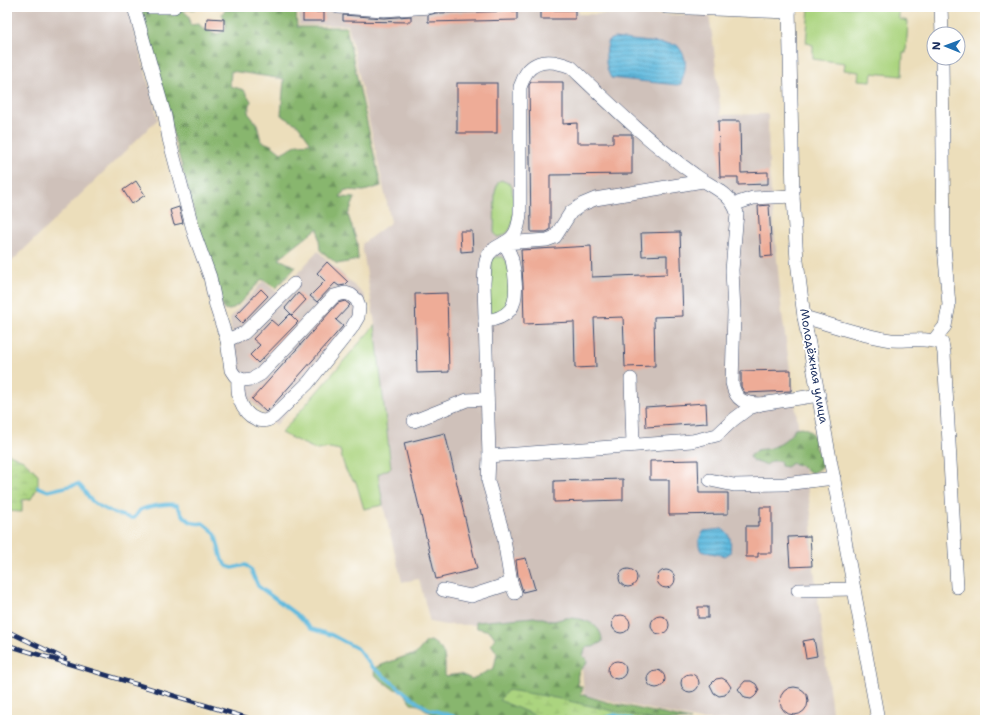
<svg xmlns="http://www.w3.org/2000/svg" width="992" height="727" font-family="'Shantell Sans',sans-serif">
  <defs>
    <pattern id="forest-firs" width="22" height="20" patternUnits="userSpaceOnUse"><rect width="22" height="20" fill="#88b66e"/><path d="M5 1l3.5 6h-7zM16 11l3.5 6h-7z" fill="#6e945e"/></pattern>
    <pattern id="wetland-marsh" width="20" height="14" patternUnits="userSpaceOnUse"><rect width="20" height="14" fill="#abd47f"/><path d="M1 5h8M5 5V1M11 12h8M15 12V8" fill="none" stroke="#93b670"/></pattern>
    <pattern id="water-rules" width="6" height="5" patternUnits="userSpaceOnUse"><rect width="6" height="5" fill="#61bade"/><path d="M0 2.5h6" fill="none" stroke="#4f98b7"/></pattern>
  </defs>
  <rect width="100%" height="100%" fill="#fff"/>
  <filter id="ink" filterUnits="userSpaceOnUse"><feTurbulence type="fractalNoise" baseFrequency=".025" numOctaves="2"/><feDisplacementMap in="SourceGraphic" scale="8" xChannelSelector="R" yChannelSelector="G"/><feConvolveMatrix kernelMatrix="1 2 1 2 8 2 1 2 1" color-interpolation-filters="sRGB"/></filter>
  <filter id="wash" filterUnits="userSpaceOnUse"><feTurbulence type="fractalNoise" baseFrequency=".012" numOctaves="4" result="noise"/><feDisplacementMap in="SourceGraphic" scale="16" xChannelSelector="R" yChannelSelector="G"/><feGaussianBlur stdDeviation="0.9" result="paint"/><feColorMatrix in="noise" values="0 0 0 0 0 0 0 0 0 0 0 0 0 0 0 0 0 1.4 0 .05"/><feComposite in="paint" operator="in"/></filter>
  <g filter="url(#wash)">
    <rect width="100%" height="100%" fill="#ecdebb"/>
    <g fill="#cfc1ba">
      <path d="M7,7H128L158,119L7,266Z"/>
      <path d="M299,7H571L578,9V14L709,15L713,41L721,115L768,114L769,171L782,314L812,520L814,569L833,720H700L584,695L582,668L574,624L445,625L430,622L419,579L402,582L383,505L378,473L391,467L375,325L362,244L391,222L348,25H299Z"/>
      <path d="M318,251L365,296L363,315L358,332L276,425L245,396L232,341L230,318L263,281L277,292L293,278Z"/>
    </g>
    <g fill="#abd47f" stroke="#63826e">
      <path d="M809,7H899V19L908,21L906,53H903L902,76L872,73L871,81L858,80L859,72L844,70L845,63L813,59V45L806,43Z"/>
      <path d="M501,180L510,184L512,187C513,202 520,235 497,237L494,232L495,192L498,182Z"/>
      <path d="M495,257H503C515,268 509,294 507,308L490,315L488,300L492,259Z"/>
      <path d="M375,325L391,468L378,474L383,505L364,509L356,482C345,476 343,461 340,450L330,448L317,450L281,433Z"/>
    </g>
    <g fill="url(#forest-firs)" stroke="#527266" fill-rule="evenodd">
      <path d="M139,7H196L195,9L182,10L189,16L190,25L199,24L204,30L218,34L225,31L226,21L222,14L225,10L252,9L245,7H296L297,27H346L381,186L364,191L345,190L340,197L355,198L348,215L357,242L358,260L337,264L320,250L318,228L279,259L296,267L276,288L262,279L238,305L230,310L223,309L197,223ZM231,71L284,79L281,115L298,125L311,143L298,144L281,153L271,145L261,141L257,124L248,113L251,101L244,90L230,86Z"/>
      <path d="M802,427C813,430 815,437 815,448L821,456L825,465L812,473L799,465L792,463L786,467L781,466L780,461H772L766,465L753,461L750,457C757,446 761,451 770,448C779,445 791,437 795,428Z"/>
      <path d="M534,617C537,618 540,618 543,618C546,619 549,621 552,621C556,621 560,619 565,618C581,617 603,623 602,642L593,647H586L583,656L587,660C587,667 580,667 578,674C577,677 578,682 578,685L582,687V692L580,694L607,702L691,720H453L448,717L445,720H435L433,718L432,714L419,705L411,704L408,698L401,691L392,688L377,677L374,673L376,667L406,656L415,655L426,642L431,641C447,650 445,660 445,676L460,674L472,679L494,668L497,653L491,644L495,638L490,631L477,628L475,622Z"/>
    </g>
    <g fill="url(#wetland-marsh)" stroke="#63826e">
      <path d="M7,453L23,460L38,474V487L31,499L22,500V512L7,511Z"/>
      <path d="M508,690L551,697L653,720H549L543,719L499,700Z"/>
    </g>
    <g fill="url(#water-rules)" stroke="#3e749e">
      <path d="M614,38L677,45C689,59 686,67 681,84L677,85L611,78C604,66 605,53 609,40Z"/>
      <path d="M722,529C732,535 731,542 730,553L725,556L701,551C697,543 699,537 704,531Z"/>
    </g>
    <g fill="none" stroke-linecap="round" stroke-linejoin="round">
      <g stroke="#61bade" stroke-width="3.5">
        <path d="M38,487L48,491L78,484C85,488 86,496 92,501C100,508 124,518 134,518C136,516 138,512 140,510C148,506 169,503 177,505C182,516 190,526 203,523L215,533L222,560L227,566L232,568L246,565L251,570L258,586L296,614L311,629L332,635L358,649L371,666L417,702L429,709L466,720"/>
        <path d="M600,720L615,715L633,720"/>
      </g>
    </g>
    <g id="blocks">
      <g fill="#eeac97">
        <rect x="541" y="10" width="34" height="9"/>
        <path d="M517,11V20L428,22V15L436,13Z"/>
        <rect x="303" y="12" width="21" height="9"/>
        <path d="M343,15L384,18L411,16V22L343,21Z"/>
        <path d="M207,18L224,19V30L206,29Z"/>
        <path d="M531,82H563V124L577,123V143H613V134H632V174L550,175V230L546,232H531L529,85Z"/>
        <rect x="457" y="83" width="40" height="50"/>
        <path d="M718,121H740L741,173L768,172V184L738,185V177H720Z"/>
        <path d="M136,181L145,195L132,204L123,190Z"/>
        <path d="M769,205L772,256L761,257L758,206Z"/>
        <path d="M179,207L183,223L174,225L170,210Z"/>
        <path d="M460,231H472L473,251L461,252Z"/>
        <path d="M680,232L683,316L654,317L655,366L625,367L623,317L594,318L596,367L575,368L574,322L524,324L523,285L521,250L591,246L592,277L667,274V255L642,256L641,233Z"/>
        <path d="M327,262L348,282L345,285L339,286L335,283L317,302L310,296L325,281L317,273Z"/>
        <path d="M261,289L268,296L242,323L235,316Z"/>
        <path d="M298,293L306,300L292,315L285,308Z"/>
        <path d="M447,293L449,372L417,373L415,294Z"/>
        <path d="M345,301L350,305L336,320L343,326L274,404L266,412L252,399L338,303Z"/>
        <path d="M290,314L298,322L258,363L250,355L260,345L253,339L271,320L278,326Z"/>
        <path d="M791,370V391L745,393L741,387V371Z"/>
        <path d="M706,403L707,423L646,427L645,407Z"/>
        <path d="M445,433L477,569L436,579L404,443Z"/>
        <path d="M698,460L699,493H728V514L669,515V480H650V461Z"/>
        <path d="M623,479V500L554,502V481Z"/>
        <path d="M760,507H772V553H758V557H746V526H758V522H760Z"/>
        <path d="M810,536L812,566L790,567L788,537Z"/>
        <path d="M526,558L535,589L523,592L518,576L516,560Z"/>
        <circle cx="628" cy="578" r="9"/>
        <circle cx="666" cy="579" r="9"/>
        <rect x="698" y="607" width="10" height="11"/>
        <circle cx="621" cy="624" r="9"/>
        <circle cx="660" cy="625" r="9"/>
        <path d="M814,639L817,656L806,658L803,641Z"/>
        <circle cx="617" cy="670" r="9"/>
        <circle cx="656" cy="679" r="9"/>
        <circle cx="690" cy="683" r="9"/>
        <path d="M722,678L727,681L731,687L725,695L719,696L714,693L710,685L716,679Z"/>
        <path d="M745,681H751L756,684L759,690L756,695L754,697L751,699L745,698L738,689Z"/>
        <circle cx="794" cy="701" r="14"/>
      </g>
    </g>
  </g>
  <g filter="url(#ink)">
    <use href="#blocks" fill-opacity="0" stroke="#3a496c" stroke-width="1"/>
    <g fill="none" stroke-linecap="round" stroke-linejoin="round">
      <defs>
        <g id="minor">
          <path d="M134,7L165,116L169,139L194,233L210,277L216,306L227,340L231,370L235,376L243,380L252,379L261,374L334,296L345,293L351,295L357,300L359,307L358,317L351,329L308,383L273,417C267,421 263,422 256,419C240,412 237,394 238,379"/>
          <path d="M149,7H174"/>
          <path d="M338,7L384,10L431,7"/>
          <path d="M666,7L789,12"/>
          <path d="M789,7L793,196L797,261L804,317L878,720"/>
          <path d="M941,7L942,34"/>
          <path d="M735,204L753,198L793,196"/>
          <path d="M804,317C832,325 862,336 891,340C908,341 925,337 942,343L944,353L957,587"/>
          <path d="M485,321C494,320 504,317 510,310C519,299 515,272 512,260C511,254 507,248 504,243L547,240L555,237L571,212L583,204L595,199L703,181"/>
          <path d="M227,340L244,333L294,284"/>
          <path d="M934,340L945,326L949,305L944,246L942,58"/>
          <path d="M631,379L633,445"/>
          <path d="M414,421L467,400L487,399"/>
          <path d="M489,456L692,441L717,435L733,420L749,408L761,404L819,395"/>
          <path d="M710,480L734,485L784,484L834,478"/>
          <path d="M443,590L471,596L511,583"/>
          <path d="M798,590L854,589"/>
          <path d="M515,593L511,583L503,533L488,481L489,456L484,283C485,275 484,265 487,258C491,246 506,245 513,236C518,230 519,222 520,214V87C522,83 524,76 527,72C538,58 556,61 571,67C611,105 650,143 695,175C711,187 731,192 737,213L732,270L734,312L732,383C736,402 744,403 761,404"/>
        </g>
      </defs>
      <use href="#minor" stroke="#3a496c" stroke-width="14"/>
      <use href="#minor" stroke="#fff" stroke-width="13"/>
      <defs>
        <g id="rail">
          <path d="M7,631L65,659"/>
          <path d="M7,645L254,720"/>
        </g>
      </defs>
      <use href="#rail" stroke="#1b2f5e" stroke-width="4.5"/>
      <use href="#rail" stroke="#fff" stroke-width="3" stroke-dasharray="9" stroke-linecap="butt"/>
    </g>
  </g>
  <g text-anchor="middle" stroke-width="4" stroke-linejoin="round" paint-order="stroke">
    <g font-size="12" fill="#1b2f5e" stroke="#fff">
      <text transform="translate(814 366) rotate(80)" y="4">Молодёжная улица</text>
    </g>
  </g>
  <rect width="992" height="727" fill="none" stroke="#fff" stroke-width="24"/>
  <g transform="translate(946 46) rotate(271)"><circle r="19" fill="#ffffff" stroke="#a4acbf"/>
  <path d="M0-3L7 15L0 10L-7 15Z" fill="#1f6fb2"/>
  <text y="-6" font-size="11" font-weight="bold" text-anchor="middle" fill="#1b2f5e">N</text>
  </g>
</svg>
